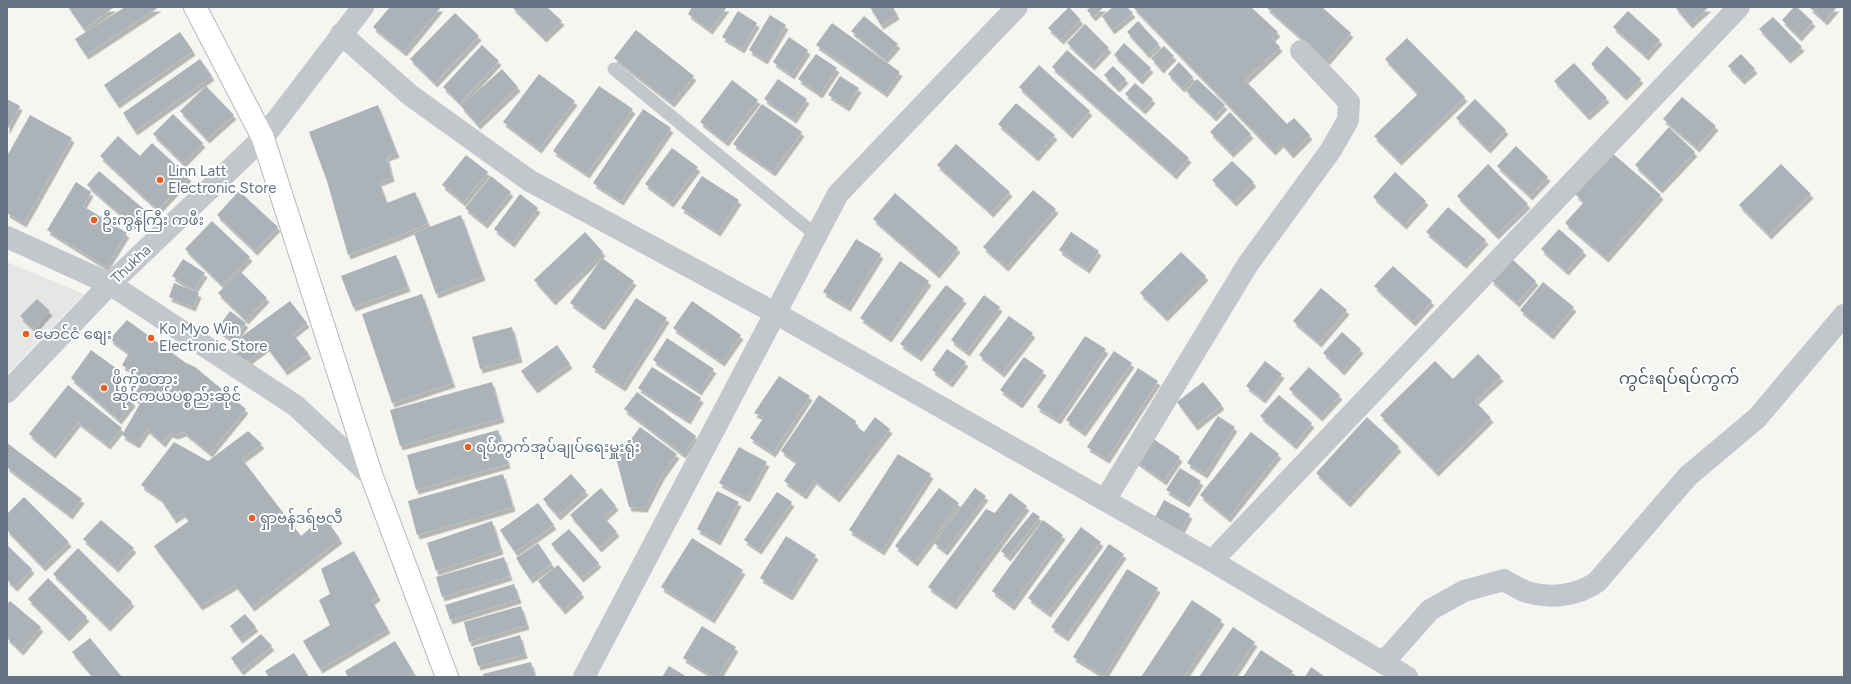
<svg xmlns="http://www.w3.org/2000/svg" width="1851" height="684" font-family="Figtree,'Noto Sans Myanmar',sans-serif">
  <defs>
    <filter id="shadow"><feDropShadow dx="2.5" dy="4.5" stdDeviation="0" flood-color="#0004"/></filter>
  </defs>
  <rect width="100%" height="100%" fill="#f5f6f2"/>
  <path fill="#e6e7e5" d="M7,262L84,294L7,374Z"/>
  <g fill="#abb2b8" filter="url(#shadow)">
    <path d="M68,7H114L84,29Z"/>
    <path d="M125,7H159L86,55L75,39Z"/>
    <path d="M390,7H441L404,52L373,27Z"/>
    <path d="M512,7H547L562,21L544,38Z"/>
    <path d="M692,7H727L710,30L688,14Z"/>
    <path d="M870,7H893L897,15L881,25Z"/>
    <path d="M1069,7L1081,20L1061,40L1048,28Z"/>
    <path d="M1091,7H1104L1093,17L1087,10Z"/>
    <path d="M1113,7H1127L1133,13L1112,30L1102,16Z"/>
    <path d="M1133,7H1251L1278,32L1272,38L1280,47L1245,80L1287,124L1294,118L1310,135L1291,154L1281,143L1273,151Z"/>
    <path d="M1266,7H1322L1351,33L1327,61Z"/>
    <path d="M1675,7H1709L1690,24Z"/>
    <path d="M1794,7H1797L1813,22L1799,37L1782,20Z"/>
    <path d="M1809,7H1837L1825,21Z"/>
    <path d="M738,11L757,23L742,49L722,37Z"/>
    <path d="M1628,11L1660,40L1646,56L1613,27Z"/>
    <path d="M455,13L479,36L435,83L410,59Z"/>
    <path d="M770,15L786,25L765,60L749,50Z"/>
    <path d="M864,16L898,44L885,59L851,31Z"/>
    <path d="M1773,17L1802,47L1788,59L1759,29Z"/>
    <path d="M1138,21L1159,44L1147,54L1127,32Z"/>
    <path d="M832,23L900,72L885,93L816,45Z"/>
    <path d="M1085,24L1109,48L1092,66L1067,43Z"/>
    <path d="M636,30L694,76L672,103L614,58Z"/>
    <path d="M180,32L193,51L117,104L104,85Z"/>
    <path d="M789,37L808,50L792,75L773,62Z"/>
    <path d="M1407,38L1465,97L1399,161L1374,136L1418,94L1385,59Z"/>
    <path d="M1124,43L1151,68L1140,80L1114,55Z"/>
    <path d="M482,45L499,61L460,103L443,87Z"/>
    <path d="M1164,46L1174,56L1161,69L1151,58Z"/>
    <path d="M1607,46L1641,79L1624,96L1591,64Z"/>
    <path d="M1067,50L1189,158L1174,175L1052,67Z"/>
    <path d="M816,54L837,68L820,94L798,79Z"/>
    <path d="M1741,54L1755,69L1742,80L1728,66Z"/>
    <path d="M200,59L212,76L135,131L123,113Z"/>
    <path d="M1179,62L1193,77L1182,88L1168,74Z"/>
    <path d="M1574,63L1607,98L1587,116L1554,81Z"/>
    <path d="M1039,65L1090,111L1070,134L1019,87Z"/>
    <path d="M1113,66L1126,79L1117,88L1104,75Z"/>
    <path d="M502,69L518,87L478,125L461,106Z"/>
    <path d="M539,74L575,101L539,149L503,122Z"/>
    <path d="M840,76L859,88L847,107L828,95Z"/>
    <path d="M778,79L807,99L794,119L764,99Z"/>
    <path d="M1197,79L1225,105L1214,117L1186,91Z"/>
    <path d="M732,80L758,100L726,142L700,122Z"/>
    <path d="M1135,83L1153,99L1143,110L1125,94Z"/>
    <path d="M206,86L234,115L207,139L180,111Z"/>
    <path d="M599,86L633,109L587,174L553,151Z"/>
    <path d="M1682,97L1716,126L1697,148L1663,119Z"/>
    <path d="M7,99L20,106L7,130Z"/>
    <path d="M1475,99L1506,130L1488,149L1456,118Z"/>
    <path d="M1016,103L1055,135L1036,157L998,124Z"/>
    <path d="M762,104L802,132L773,172L733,144Z"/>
    <path d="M378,105L397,153L387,157L392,177L379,182L387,203L415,192L428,223L398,236L348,255L327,181L309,132Z"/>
    <path d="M643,109L671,128L621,201L593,183Z"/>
    <path d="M1230,112L1251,134L1231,153L1210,132Z"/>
    <path d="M173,114L203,143L183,163L153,134Z"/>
    <path d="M30,115L72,138L24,223L7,213V156Z"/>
    <path d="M1669,127L1695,152L1660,189L1635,165Z"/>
    <path d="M118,136L140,156L152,143L189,177L158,210L100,156Z"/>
    <path d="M956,144L1010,192L991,213L937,165Z"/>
    <path d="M1516,146L1548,177L1530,196L1497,166Z"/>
    <path d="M672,148L698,167L671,203L645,184Z"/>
    <path d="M1611,152L1661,195L1606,258L1565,223L1584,202L1575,194Z"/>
    <path d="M466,155L488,172L463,202L442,185Z"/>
    <path d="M1232,161L1254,182L1234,202L1212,180Z"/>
    <path d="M1488,164L1528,204L1496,235L1457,196Z"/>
    <path d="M1781,164L1811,194L1769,235L1739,205Z"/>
    <path d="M99,171L145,210L133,225L87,185Z"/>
    <path d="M1395,172L1426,201L1404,225L1373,197Z"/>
    <path d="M491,176L511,192L485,224L465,208Z"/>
    <path d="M702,176L739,200L718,232L681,208Z"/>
    <path d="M76,182L91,192L83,206L127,233L106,267L47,230Z"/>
    <path d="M1033,190L1056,209L1006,267L983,247Z"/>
    <path d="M239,191L278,227L255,251L217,215Z"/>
    <path d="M895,193L958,248L937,274L873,219Z"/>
    <path d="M520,194L538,208L512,243L494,229Z"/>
    <path d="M1448,207L1486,240L1464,264L1426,232Z"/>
    <path d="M461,215L483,276L436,294L414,233Z"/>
    <path d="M212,221L250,257L222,285L185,249Z"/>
    <path d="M1559,229L1584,251L1566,271L1541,249Z"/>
    <path d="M585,232L603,252L553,301L534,280Z"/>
    <path d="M1071,232L1099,251L1087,269L1059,250Z"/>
    <path d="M856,239L881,254L848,307L823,292Z"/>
    <path d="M1181,252L1206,276L1165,317L1140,293Z"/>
    <path d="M396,255L408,287L353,307L341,276Z"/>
    <path d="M602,258L634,281L602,326L570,303Z"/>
    <path d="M1511,258L1536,281L1517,303L1491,280Z"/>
    <path d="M183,259L205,273L194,290L172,276Z"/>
    <path d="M900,261L929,281L889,338L860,318Z"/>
    <path d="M1393,266L1432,301L1413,322L1374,286Z"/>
    <path d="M240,271L267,298L246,320L218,293Z"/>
    <path d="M1543,282L1574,307L1551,335L1520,310Z"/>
    <path d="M174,283L199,293L193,307L169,297Z"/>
    <path d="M946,285L964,299L919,357L900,344Z"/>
    <path d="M1321,288L1347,310L1319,343L1293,321Z"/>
    <path d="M422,294L453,383L392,403L362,314Z"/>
    <path d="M984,295L1000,307L967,352L951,340Z"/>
    <path d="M636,298L667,318L623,387L592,367Z"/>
    <path d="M37,299L50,311L34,329L20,316Z"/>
    <path d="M290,301L307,323L293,334L309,354L285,371L267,347L244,364L230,345Z"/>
    <path d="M692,301L741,335L722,362L673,328Z"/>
    <path d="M230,311L246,323L233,341L217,329Z"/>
    <path d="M1009,316L1033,333L1002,373L979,355Z"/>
    <path d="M127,320L186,363L195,367L246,409L210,453L184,432L176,435L170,433L163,443L147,429L137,444L122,435L141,402L133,397L143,379L122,365L129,353L110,339Z"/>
    <path d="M512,327L520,358L480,369L472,337Z"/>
    <path d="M1342,332L1361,349L1342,371L1323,353Z"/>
    <path d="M1085,336L1106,349L1058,420L1037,407Z"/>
    <path d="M667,338L714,369L699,391L653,360Z"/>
    <path d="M557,345L570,364L535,389L521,371Z"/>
    <path d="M947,349L966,362L950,383L932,370Z"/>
    <path d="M91,350L120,371L113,380L133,402L119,420L71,378Z"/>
    <path d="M1114,351L1132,363L1083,432L1066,420Z"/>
    <path d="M1478,354L1501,377L1475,401L1491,418L1436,472L1380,415L1435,361L1453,379Z"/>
    <path d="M1024,357L1044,371L1020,404L1000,390Z"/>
    <path d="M1265,361L1282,374L1263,399L1246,386Z"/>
    <path d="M652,367L701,398L688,420L638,388Z"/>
    <path d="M1309,367L1340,395L1320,417L1289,389Z"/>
    <path d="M1138,368L1158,381L1107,459L1087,447Z"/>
    <path d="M779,376L810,396L773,453L750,438L764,417L754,413Z"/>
    <path d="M492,382L502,418L400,446L390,410Z"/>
    <path d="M1203,382L1222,405L1195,426L1177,402Z"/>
    <path d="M68,385L122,428L108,445L78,422L53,454L29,434Z"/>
    <path d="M637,392L696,436L683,454L624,409Z"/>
    <path d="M819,395L856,421L855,425L864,432L875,417L890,429L837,498L814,480L804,495L784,481L797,462L781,451Z"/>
    <path d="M1279,395L1312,423L1294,445L1260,416Z"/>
    <path d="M1218,416L1235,427L1205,474L1187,463Z"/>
    <path d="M1367,417L1399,447L1348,503L1316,473Z"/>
    <path d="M640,427L677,454L662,475L645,508L629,507L616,458L624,449Z"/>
    <path d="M498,430L508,464L416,490L407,455Z"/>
    <path d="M248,431L262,444L242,459L301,536L324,516L340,539L252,607L235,585L200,606L154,546L189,521L183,513L174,519L160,498L141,485L174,442L208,461Z"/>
    <path d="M1251,432L1279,454L1228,518L1200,495Z"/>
    <path d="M1149,436L1180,457L1164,481L1133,459Z"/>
    <path d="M7,443L82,499L70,515L7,467Z"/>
    <path d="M739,447L767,462L747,498L719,483Z"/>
    <path d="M898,454L931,474L882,551L849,530Z"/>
    <path d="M1180,468L1201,481L1187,503L1166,490Z"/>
    <path d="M503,474L513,507L417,535L408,501Z"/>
    <path d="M571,474L586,491L558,516L543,499Z"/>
    <path d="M601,488L616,506L604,517L617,532L599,548L570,515Z"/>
    <path d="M939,488L959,503L915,562L895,546Z"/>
    <path d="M975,488L986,496L945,551L934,543Z"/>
    <path d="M717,491L739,502L718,541L697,529Z"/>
    <path d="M777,492L792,502L759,550L744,540Z"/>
    <path d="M1010,493L1027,506L954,605L928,587L986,509L995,513Z"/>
    <path d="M24,497L69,542L43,567L7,530V514Z"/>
    <path d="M1164,500L1190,514L1181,531L1155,517Z"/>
    <path d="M538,503L554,525L515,552L500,530Z"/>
    <path d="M1033,512L1040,517L1008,557L1001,551Z"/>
    <path d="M101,520L134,548L116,568L83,539Z"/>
    <path d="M1043,520L1063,535L1012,606L992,591Z"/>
    <path d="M492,521L501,550L436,571L427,543Z"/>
    <path d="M1081,527L1101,542L1048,613L1028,598Z"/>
    <path d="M569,529L599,563L581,578L551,544Z"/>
    <path d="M786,536L816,555L790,596L760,578Z"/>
    <path d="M692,538L743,570L712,619L661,587Z"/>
    <path d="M538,543L552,564L530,579L516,558Z"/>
    <path d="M1109,544L1124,554L1066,637L1051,627Z"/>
    <path d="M7,545L32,569L15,587L7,580Z"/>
    <path d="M78,548L132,602L108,627L53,574Z"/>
    <path d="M354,551L378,596L372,601L388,629L320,669L303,641L330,625L319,600L330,594L321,569Z"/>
    <path d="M504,557L510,576L442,597L436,577Z"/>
    <path d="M558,565L582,593L563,610L538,581Z"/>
    <path d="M1127,569L1158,588L1104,676L1073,657Z"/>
    <path d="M48,578L87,617L67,637L28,599Z"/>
    <path d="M514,584L519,599L450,620L445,605Z"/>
    <path d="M1192,600L1222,620L1184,677H1141Z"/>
    <path d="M10,601L41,627L21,651L7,638V604Z"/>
    <path d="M521,606L527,625L469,642L464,622Z"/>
    <path d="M245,614L256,627L240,639L230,626Z"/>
    <path d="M702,626L736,647L718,677H714L683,658Z"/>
    <path d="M1233,627L1255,642L1232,677H1199Z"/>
    <path d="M261,634L272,646L241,671L231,658Z"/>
    <path d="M520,635L525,654L478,666L473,648Z"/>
    <path d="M90,638L122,677H93L72,652Z"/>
    <path d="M395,641L414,673L406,677H348L345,671Z"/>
    <path d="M1261,650L1293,671L1289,677H1243Z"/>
    <path d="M294,653L309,677H269L265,671Z"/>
    <path d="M531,662L535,677H484L483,674Z"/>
    <path d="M669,666L687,677H662Z"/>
    <path d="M1311,667L1325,677H1305Z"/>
  </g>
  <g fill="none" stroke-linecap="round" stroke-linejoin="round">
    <defs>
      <path id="secondary" d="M195,7L263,138L372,477L447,677"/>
    </defs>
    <use href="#secondary" stroke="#b5babf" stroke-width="24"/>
    <path stroke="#c3c6ca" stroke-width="13" d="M614,69L817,236"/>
    <g stroke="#c3c6ca" stroke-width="22">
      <path d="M341,34L410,95L530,181L777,314L1212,561L1407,677"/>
      <path d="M7,237L110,284L296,406L372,477"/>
      <path d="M7,392L110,284L263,138L363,7"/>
      <path d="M1105,500L1248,264L1331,150L1348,120L1349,102L1301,51"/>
      <path d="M1212,561L1739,7"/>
      <path d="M1383,663L1430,610L1464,591L1504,580C1511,584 1519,589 1527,592C1550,599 1577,596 1597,582L1688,476L1757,418L1844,315"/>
      <path d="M584,677L838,194L1017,7"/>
    </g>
    <use href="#secondary" stroke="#fff" stroke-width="22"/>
  </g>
  <g fill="#e66021" stroke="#fff" stroke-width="1.5">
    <circle cx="160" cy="180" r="4"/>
    <circle cx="94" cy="220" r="4"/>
    <circle cx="26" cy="334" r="4"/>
    <circle cx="151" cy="338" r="4"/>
    <circle cx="104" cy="388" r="4"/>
    <circle cx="468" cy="447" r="4"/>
    <circle cx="252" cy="518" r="4"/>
  </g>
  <g text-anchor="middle" stroke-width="4" stroke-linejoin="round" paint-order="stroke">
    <g font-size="15" fill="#647384" stroke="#fff" text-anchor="start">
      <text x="168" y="176">Linn Latt<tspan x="168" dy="17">Electronic Store</tspan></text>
      <text x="102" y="225">ဦးကွန်ကြီး ကဖီး</text>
      <text x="159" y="334">Ko Myo Win<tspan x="159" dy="17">Electronic Store</tspan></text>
      <text x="34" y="339">မောင်ငံ စျေး</text>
      <text x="112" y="384">ဖိုက်စတား<tspan x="112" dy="17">ဆိုင်ကယ်ပစ္စည်းဆိုင်</tspan></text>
      <text x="476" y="452">ရပ်ကွက်အုပ်ချုပ်ရေးမှူးရုံး</text>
      <text x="260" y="523">ရှာဗန်ဒရ်ဗလီ</text>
    </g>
    <g font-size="15" fill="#647384" stroke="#fff">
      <text transform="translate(131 264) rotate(-44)" y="5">Thukha</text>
    </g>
    <g font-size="17" fill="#525d68" stroke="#fff">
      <text x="1679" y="384">ကွင်းရပ်ရပ်ကွက်</text>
    </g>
  </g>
  <rect width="1851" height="684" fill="none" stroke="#647384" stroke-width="16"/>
</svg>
